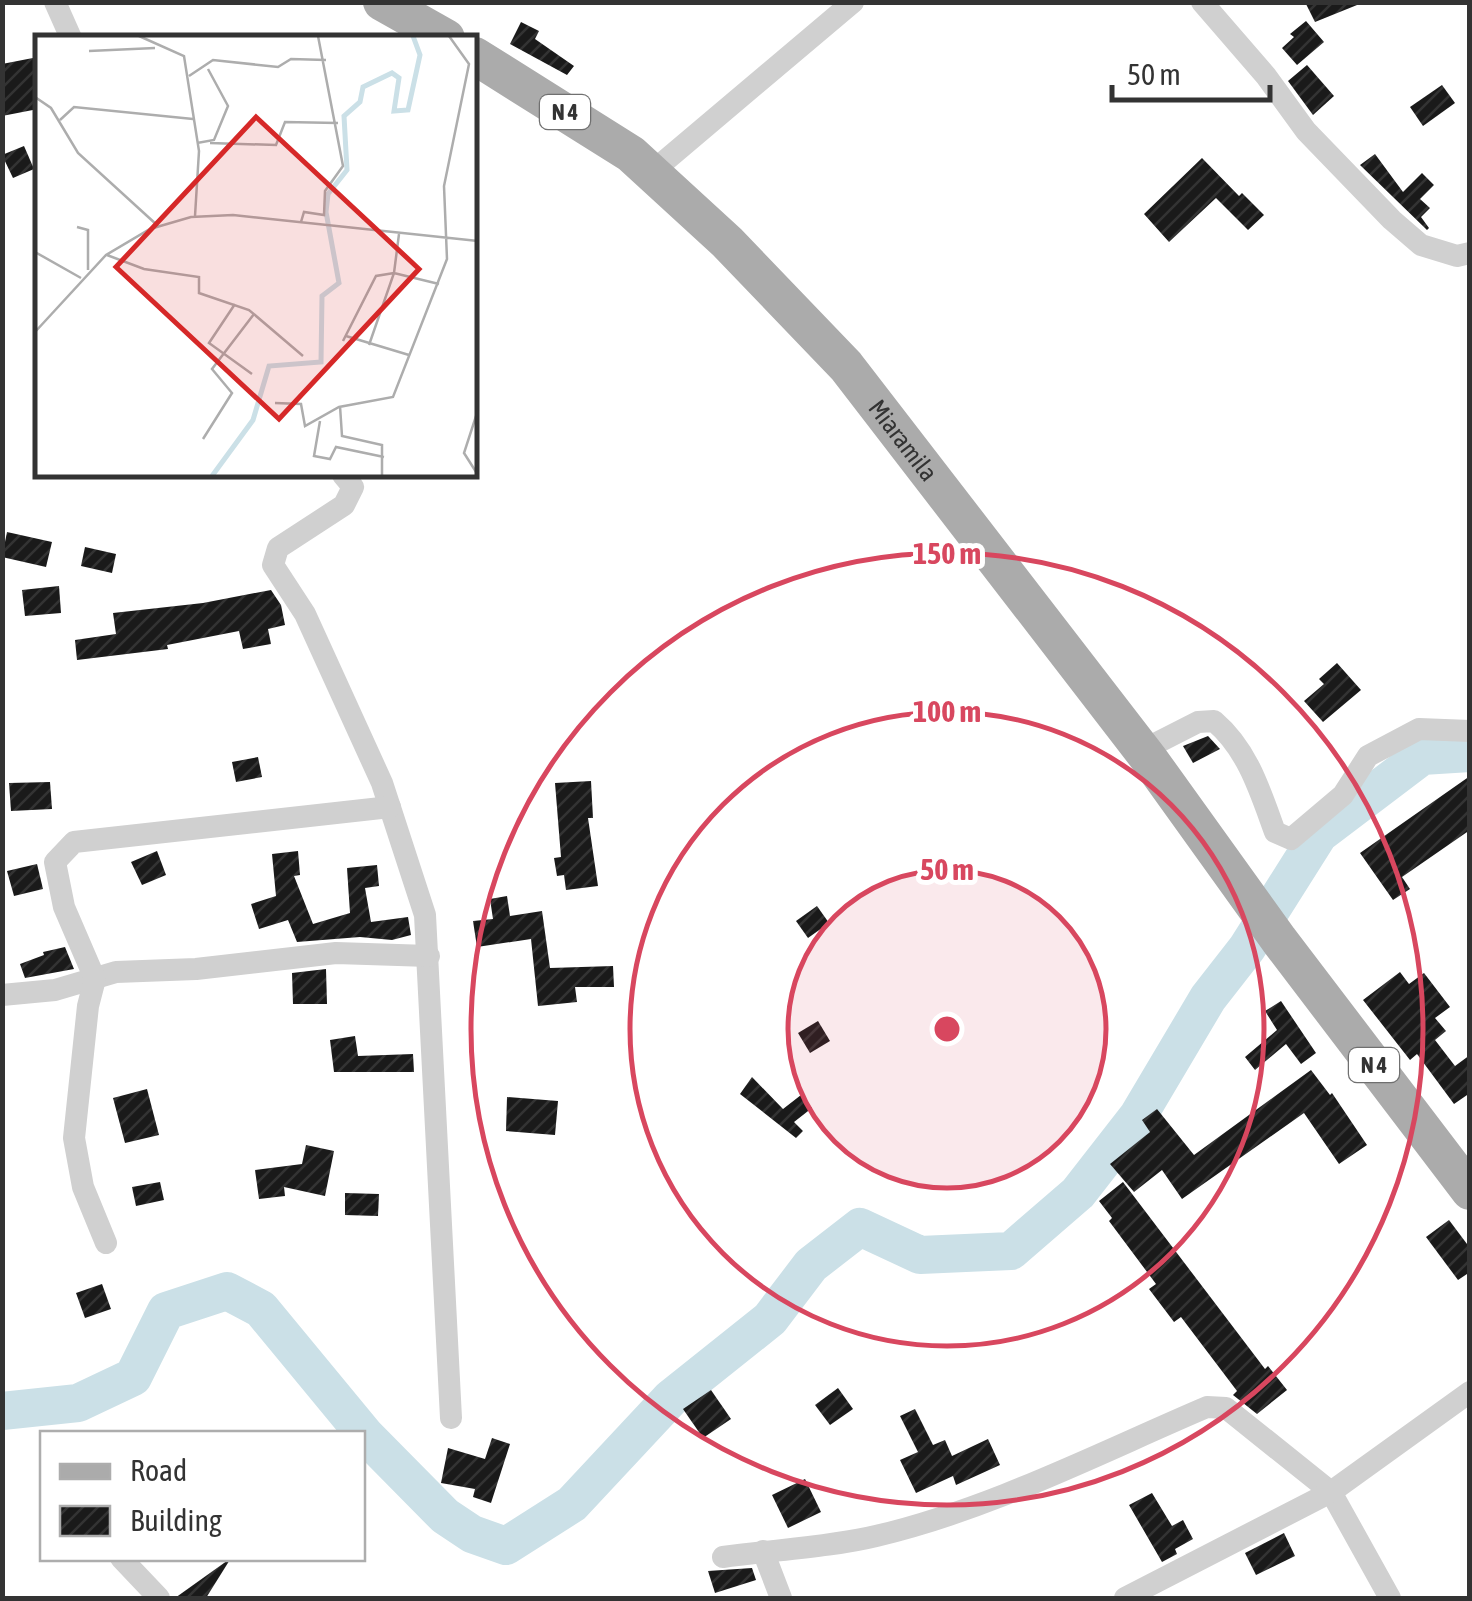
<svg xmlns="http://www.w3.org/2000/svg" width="1472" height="1601" font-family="'Asap Condensed',sans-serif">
  <defs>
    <pattern id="building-hatch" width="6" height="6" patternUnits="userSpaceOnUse" patternTransform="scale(2.5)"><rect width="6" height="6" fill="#1a1a1a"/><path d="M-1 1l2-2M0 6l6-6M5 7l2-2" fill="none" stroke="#333"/></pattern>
  </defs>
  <rect width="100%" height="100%" fill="#fff"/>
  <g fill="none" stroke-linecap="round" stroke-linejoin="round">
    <path stroke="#cbe0e7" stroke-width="38" d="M2,1411L78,1403L133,1377L166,1311L227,1291L261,1309L365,1435L445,1516L472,1534L506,1546L572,1504L671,1398L770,1319L811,1265L860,1227L920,1255L1011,1251L1078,1193L1138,1116L1208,998L1247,948L1319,834L1422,756L1470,753"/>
  </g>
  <g fill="url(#building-hatch)">
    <path d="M1305,2H1362V3L1315,22Z"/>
    <path d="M1306,21L1324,42L1297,65L1282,48L1294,37L1290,34Z"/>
    <path d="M521,22L539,31L535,39L574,66L567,75L510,44Z"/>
    <path d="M38,57V109L2,116V64Z"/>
    <path d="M1307,65L1334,96L1313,115L1288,81Z"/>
    <path d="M1442,85L1455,103L1423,126L1410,107Z"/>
    <path d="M24,146L34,169L13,178L2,155Z"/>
    <path d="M1375,154L1403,192L1422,173L1434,185L1420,199L1430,208L1421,217L1429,228L1427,230L1360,165Z"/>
    <path d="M1202,158L1239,196L1242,193L1264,215L1248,230L1216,198L1169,242L1144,214Z"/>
    <path d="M7,532L52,542L46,567L2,557Z"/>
    <path d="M85,547L116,554L112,573L81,566Z"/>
    <path d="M59,586L61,613L25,616L22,590Z"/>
    <path d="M271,590L281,605L285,625L268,629L271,644L243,649L239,631L167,645L168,649L77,660L75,640L116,634L113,613L203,603Z"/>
    <path d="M1337,663L1361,690L1323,722L1304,701L1324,684L1319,679Z"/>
    <path d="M1208,736L1220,749L1193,763L1183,746Z"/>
    <path d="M258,757L262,777L236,782L232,762Z"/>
    <path d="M1470,776V830L1402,877L1410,889L1393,900L1360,853Z"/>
    <path d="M591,781L593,818H588L598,886L566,890L564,875L557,876L554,858L561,857L555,783Z"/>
    <path d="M50,782L52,809L11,811L9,783Z"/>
    <path d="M157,851L166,875L142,885L131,862Z"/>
    <path d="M298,851L300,875L294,876L313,924L350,913L347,868L377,865L379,886L365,888L371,922L408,917L411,935L392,940L360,937L297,942L288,920L259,929L251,904L276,896L272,854Z"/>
    <path d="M37,864L43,889L14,896L7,871Z"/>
    <path d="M507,896L510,916L542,911L550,968L613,966L614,987H575L577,1002L538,1006L531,939L477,947L473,921L493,919L490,899Z"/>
    <path d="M817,906L829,923L808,938L796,921Z"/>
    <path d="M65,947L74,969L25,978L20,964L44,955L43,952Z"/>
    <path d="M326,969L327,1004H293L292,973Z"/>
    <path d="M1400,972L1409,984L1424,973L1450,1007L1435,1018L1446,1031L1435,1040L1455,1066L1470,1055V1093L1454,1104L1417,1054L1410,1060L1363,1000Z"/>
    <path d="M1281,1001L1316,1053L1301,1064L1286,1044L1255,1070L1245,1057L1277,1030L1265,1011Z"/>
    <path d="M818,1021L830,1041L810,1053L798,1033Z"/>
    <path d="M355,1036L358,1056L413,1054L414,1072H334L330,1040Z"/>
    <path d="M1311,1070L1330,1095L1332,1093L1367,1145L1339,1164L1304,1113L1182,1199L1162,1170L1134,1192L1110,1164L1150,1132L1142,1120L1157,1109L1194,1155Z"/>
    <path d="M752,1077L783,1109L801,1095L812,1108L794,1122L803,1131L796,1138L740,1094Z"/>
    <path d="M147,1089L159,1135L125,1143L113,1098Z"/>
    <path d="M507,1097L558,1101L555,1135L506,1131Z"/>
    <path d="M306,1145L334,1151L325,1196L284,1187L285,1196L259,1199L255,1170L302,1164Z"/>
    <path d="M160,1182L164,1200L136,1206L132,1187Z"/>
    <path d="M1123,1182L1265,1369L1268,1366L1287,1390L1257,1414L1233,1395L1237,1391L1181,1317L1174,1322L1149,1289L1156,1284L1109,1221L1112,1218L1099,1201Z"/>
    <path d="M345,1193L379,1194L378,1216L345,1215Z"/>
    <path d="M1449,1220L1470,1248V1272L1458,1280L1426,1237Z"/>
    <path d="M102,1284L111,1309L85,1318L76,1293Z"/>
    <path d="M838,1388L853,1409L830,1425L815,1405Z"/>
    <path d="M711,1390L731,1419L703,1438L683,1409Z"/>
    <path d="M915,1409L933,1445L945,1440L952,1456L988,1439L1000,1465L956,1485L953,1476L916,1493L900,1460L918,1452L900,1416Z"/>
    <path d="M492,1438L510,1444L491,1503L473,1497L475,1489L441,1483L448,1448L485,1459Z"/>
    <path d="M805,1479L821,1512L788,1528L772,1495Z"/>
    <path d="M1152,1493L1172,1526L1183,1520L1193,1539L1175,1549L1177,1554L1162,1562L1129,1505Z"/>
    <path d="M1284,1533L1295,1556L1256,1575L1245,1553Z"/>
    <path d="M231,1558L206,1598H175Z"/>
    <path d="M752,1568L756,1580L715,1593L708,1571Z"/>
  </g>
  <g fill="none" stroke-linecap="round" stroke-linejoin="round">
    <g stroke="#d0d0d0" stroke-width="22">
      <path d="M55,2L71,38"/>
      <path d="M1202,2L1266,76L1306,131L1392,220L1421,245L1457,256L1470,253"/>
      <path d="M653,171L853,2"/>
      <path d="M343,475L353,487L344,505L278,548L273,565L305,614L382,783L425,915L451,1418"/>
      <path d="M1143,750L1198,722L1214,721C1248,750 1260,791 1275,832L1291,839L1343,795L1368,756L1419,729L1470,731"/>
      <path d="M2,995L55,990L116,972L196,969L336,953L429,956"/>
      <path d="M106,1243L83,1187L74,1138L88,1006L95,979L64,907L55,862L74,842L390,807"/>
      <path d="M763,1551L781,1598"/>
      <path d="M723,1557C772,1550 831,1547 876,1536C991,1509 1099,1453 1207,1407L1226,1408L1331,1492L1390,1598"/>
      <path d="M121,1558L159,1598"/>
      <path d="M1125,1598L1331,1492L1470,1392"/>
    </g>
    <g stroke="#ababab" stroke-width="38">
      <path d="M382,2L446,38"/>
      <path id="s1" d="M475,56L631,154L727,242L846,366L1149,759L1279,940L1470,1191"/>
    </g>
  </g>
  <circle cx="947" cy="1029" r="159" fill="#d8475f" fill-opacity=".12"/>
  <g fill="none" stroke="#d8475f" stroke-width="5">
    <circle cx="947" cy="1029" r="159"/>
    <circle cx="947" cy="1029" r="317"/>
    <circle cx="947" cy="1029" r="476"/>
  </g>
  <g text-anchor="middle" stroke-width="10" stroke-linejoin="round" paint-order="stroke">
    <g fill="#fff" stroke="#707070" stroke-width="2.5">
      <rect x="540" y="95" width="50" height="34" rx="8"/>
      <rect x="1349" y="1048" width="50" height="34" rx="8"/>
    </g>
    <g font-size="22" font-weight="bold" fill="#333">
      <text x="565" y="120">N 4</text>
      <text x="1374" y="1073">N 4</text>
    </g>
    <g font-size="25" fill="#333" stroke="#fff">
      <text dy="9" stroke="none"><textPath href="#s1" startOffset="580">Miaramila</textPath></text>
    </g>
  </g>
  <g transform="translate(35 35)">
    <rect width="442" height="442" fill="#fff"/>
    <path fill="none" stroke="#cbe0e7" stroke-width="5" d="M177,441L218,385L234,331L286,327L287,261L304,248L291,177L293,159L312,135L309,81L325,67L328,52L357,38L364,43L359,76L373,75L385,20L378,1"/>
    <path fill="none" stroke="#adadad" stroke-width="2.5" d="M104,1L149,21L164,116L160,181M54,16L120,13M154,41L178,25L243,32L256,24L291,25M0,62L16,73L43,118L122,190M25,85L39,72L158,84M162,108L179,105L193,71L173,34M175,108L241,110L250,87L303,88M266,187L269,177L289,180L290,156L308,131L283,1M42,192L53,195V235M0,217L46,243M72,220L109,234L164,242V258L214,275L268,321M200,269L174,308L217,339M0,297L71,220L115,194L156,182L198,180L443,206M311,301L374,320M308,306L341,241L359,238L404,249M334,310L359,238L364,199M240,368L266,369L270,391L304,372L358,362L412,224L409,151L434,29L414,1M305,371L307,401L347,410V441M443,375L429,418L443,440M285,386L279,421L295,424L301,412L349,422M168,404L197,358L177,334L219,279"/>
    <path fill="#d62828" fill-opacity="0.15" stroke="#d62828" stroke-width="5" d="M221,82L384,234L244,384L81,232Z"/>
    <rect width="442" height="442" fill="none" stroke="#333" stroke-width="5"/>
  </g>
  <circle cx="947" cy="1029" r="15" fill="#d8475f" stroke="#fff" stroke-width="5"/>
  <g font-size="30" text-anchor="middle" font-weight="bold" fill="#d8475f" stroke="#fff" stroke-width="10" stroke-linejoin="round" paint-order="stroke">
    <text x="947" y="564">150 m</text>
    <text x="947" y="722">100 m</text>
    <text x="947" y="880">50 m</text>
  </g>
  <rect width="1472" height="1601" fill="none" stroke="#333333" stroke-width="10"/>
  <rect x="40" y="1431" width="325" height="130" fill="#ffffff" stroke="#adadad" stroke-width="2.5"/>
  <rect x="60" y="1464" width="50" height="15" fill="#ababab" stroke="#adadad" stroke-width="2.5"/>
  <text x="130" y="1481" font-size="30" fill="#333333">Road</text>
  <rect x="60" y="1506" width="50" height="30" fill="url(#building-hatch)" stroke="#adadad" stroke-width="2.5"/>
  <text x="130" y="1531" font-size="30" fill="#333333">Building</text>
  <path d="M1112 85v15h158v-15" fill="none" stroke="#333333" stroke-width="5"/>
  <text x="1127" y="85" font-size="30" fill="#333333" stroke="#ffffff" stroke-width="8" paint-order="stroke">50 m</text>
</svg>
